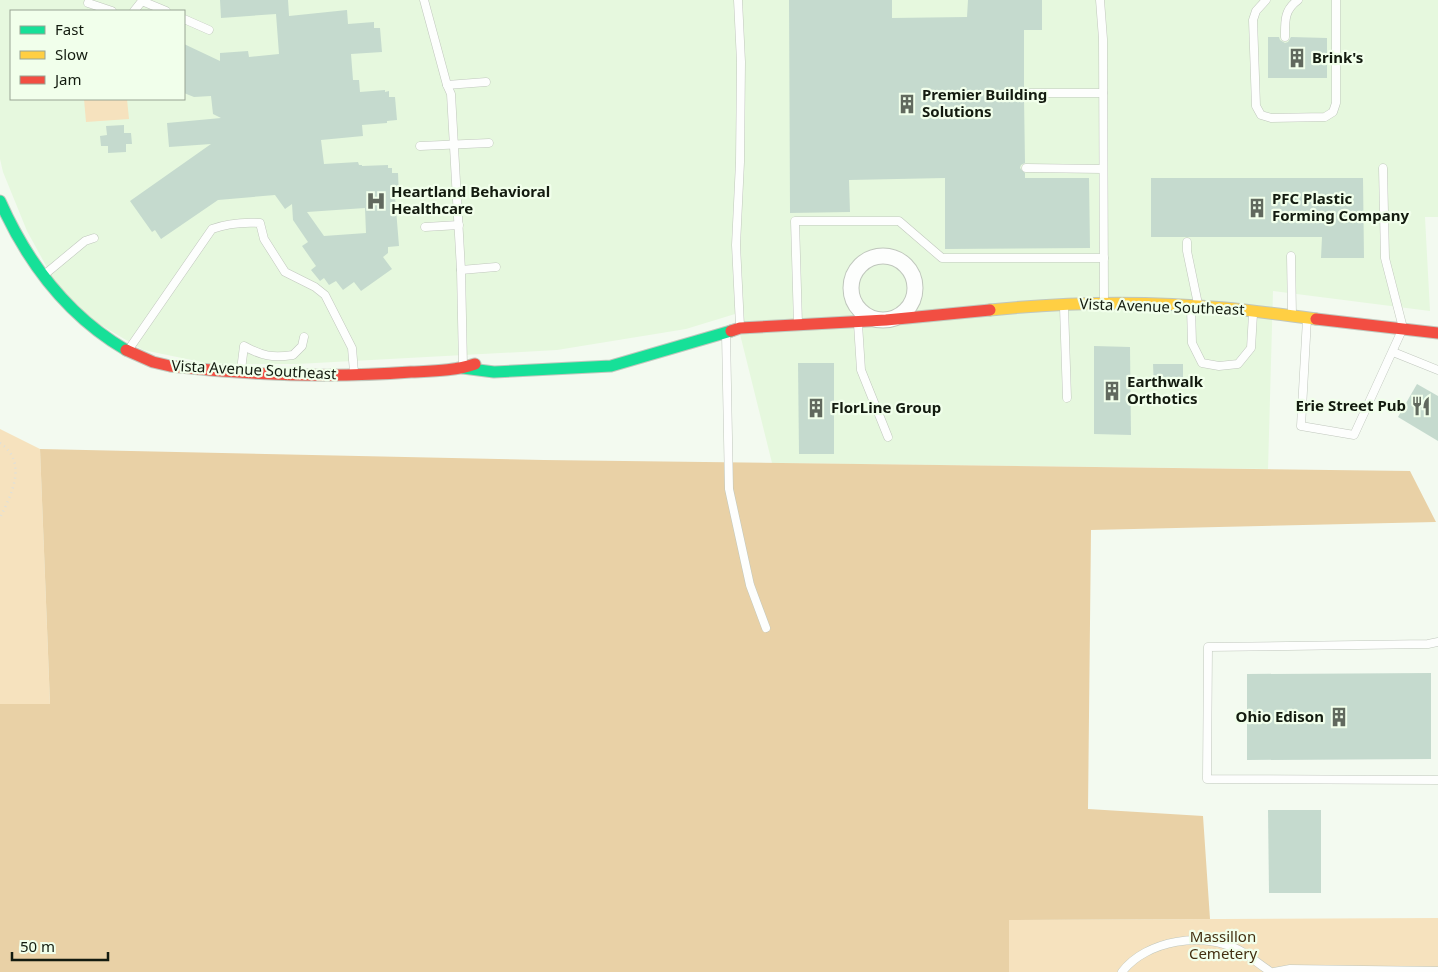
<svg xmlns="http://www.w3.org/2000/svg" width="1438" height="972" font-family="'Noto Sans',sans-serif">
  <rect width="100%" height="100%" fill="#f3faf0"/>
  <path fill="#e6f8de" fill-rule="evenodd" d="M0,0H1438V217H1425L1430,311L1273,291L1268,469L772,463L735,314L686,329L557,350L297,364H211L143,350L94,321L56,284L27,231L3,172L0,159ZM11,11H184V99H11Z"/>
  <g fill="#f6e2be">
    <path d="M84,99H127L129,119L86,122Z"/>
    <path d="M0,429L40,449L50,705L0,704Z"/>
    <path d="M1438,918V972H1009L1008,920Z"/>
  </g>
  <path fill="#e9d1a6" d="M40,449L544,460L1410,471L1436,522L1091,530L1088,809L1203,816L1210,919L1009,920V972H0V704H50Z"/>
  <g fill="#c5dace" fill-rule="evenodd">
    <path d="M220,0H288L289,16L347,10L348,24L374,22V28H380L382,52L351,54L353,80H359L360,92L385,90V92L389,91V97H395L397,120L387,121V123L362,125L363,136L321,140L324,164L358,162L359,165H362V166L388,165V168H392V173H398L399,197H395L399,246L388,247V253L383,257L392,269L361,291L354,282L343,290L336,281L329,285L324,278L320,281L311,270L316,266L302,246L308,242L293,220L292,204L285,209L275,195L218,200L161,239L155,230L152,232L130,201L211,144L169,147L167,123L221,118L213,114L211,96L194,97L184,93V44L220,61V53L248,51L249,57L279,54L276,14L221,18ZM365,208L366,233L324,236L307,212Z"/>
    <path d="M789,0H892V18L967,17L968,0H1042V30H1024V88L1021,90L1020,93L1024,98L1025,163L1021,165L1020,168L1025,173V178H1089L1090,248L945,249V178L849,180L850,212L790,213Z"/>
    <path d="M1268,37H1279L1280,40L1285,43L1288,42L1291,37L1327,38V78H1268Z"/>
    <path d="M124,125V133H131L132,144H126V152L108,153V146H101L100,136L107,135L106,126Z"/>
    <path d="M1151,178H1363L1364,258H1321L1322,237H1151Z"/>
    <path d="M1094,346L1130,347L1131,435L1094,434Z"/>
    <path d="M798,363H834V454H799Z"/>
    <path d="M1153,364H1183V388H1154Z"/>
    <path d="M1417,384L1438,396V441L1398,417Z"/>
    <path d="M1431,673V759L1247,760V674Z"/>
    <path d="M1268,810H1321V893H1269Z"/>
  </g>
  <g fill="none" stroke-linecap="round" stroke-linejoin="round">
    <defs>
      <g id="lane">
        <path d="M424,0L447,85L451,94L461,270L463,366"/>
        <path d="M738,0L741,62L740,162L736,245L740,326"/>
        <path d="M1100,0L1103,39L1104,302"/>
        <path d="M1266,0L1256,11L1253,20L1256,106L1261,115L1271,118L1325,117L1333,112L1336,103V0"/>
        <path d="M88,3L112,11"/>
        <path d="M134,11L142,1L166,11"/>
        <path d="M184,19L209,30"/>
        <path d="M1285,37C1285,21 1284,10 1298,0"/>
        <path d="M447,85L486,82"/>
        <path d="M1026,93H1103"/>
        <path d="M420,146L489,143"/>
        <path d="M1026,168L1103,169"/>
        <path d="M425,227L459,225"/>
        <path d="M1187,242V251L1198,304"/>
        <path d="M1291,256L1292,315"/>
        <path d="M461,270L496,267"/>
        <path d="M44,275L85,241L94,238"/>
        <path d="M1064,307L1067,398"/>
        <path d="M1191,308L1192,343L1202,363L1219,366L1238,364L1251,348L1253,314"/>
        <path d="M1307,319L1301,426L1354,435L1403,328L1385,258L1383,168"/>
        <path d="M798,324L795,221H899L942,258H1104"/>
        <path d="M858,324L861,370L888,437"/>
        <path d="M726,334L729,489L750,585L766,628"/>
        <path d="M129,349L212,229C228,223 243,222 260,223L264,239L285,272L315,287L325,295L352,348L354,372"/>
        <path d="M1393,352L1438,370"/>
        <path d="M241,370L244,346C262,356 272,358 293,355L302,346L304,337"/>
        <path d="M1438,642L1428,644L1208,647L1207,779L1438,780"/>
        <path d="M1122,972C1146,940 1204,931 1239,950C1250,956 1260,965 1271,972"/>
        <path d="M1274,972L1290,969L1438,971"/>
      </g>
      <circle id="street" cx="883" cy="288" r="32"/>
      <g id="fast">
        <path d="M0,201C27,262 68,316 126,350"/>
        <path d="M463,368L494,372L611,366L731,331"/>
      </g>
      <path id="slow" d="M990,310C1067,302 1147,301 1225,308C1255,311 1286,315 1316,319"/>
      <g id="jam">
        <path d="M1316,319L1438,333"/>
        <path d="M731,331L740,328L886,320L990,310"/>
        <path d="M126,350L153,362L170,366C249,375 331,378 411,372C432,371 455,371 475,364"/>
      </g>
    </defs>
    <use href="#lane" stroke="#c0c7bd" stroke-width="9"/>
    <use href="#street" stroke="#c0c7bd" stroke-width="17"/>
    <use href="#fast" stroke="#c0c7bd" stroke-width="13"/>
    <use href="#slow" stroke="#c0c7bd" stroke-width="13"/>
    <use href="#jam" stroke="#c0c7bd" stroke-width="13"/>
    <path stroke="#dde0dc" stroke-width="2.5" stroke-dasharray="1 4" stroke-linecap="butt" d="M0,443C28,462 12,493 0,518"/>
    <use href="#lane" stroke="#fdfefd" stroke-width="8"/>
    <use href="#street" stroke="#fdfefd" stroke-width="15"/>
    <use href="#fast" stroke="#16e098" stroke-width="11"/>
    <use href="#slow" stroke="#ffcf43" stroke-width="11"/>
    <use href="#jam" stroke="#f24e42" stroke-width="11"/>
  </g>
  <defs>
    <symbol id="building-bare" viewBox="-9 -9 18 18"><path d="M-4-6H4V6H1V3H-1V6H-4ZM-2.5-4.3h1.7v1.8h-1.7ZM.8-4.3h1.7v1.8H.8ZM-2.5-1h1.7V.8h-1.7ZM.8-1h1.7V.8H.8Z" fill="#61695e" stroke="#f1ffeb" stroke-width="2.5" paint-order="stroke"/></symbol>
    <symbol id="hospital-bare" viewBox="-9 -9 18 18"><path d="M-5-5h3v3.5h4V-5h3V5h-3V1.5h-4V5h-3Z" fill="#61695e" stroke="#f1ffeb" stroke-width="2.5" paint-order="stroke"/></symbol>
    <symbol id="restaurant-bare" viewBox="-9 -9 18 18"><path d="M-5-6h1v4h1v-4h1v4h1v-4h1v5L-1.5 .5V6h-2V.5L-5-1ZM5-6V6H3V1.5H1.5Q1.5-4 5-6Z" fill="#61695e" stroke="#f1ffeb" stroke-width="2.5" paint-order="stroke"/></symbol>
  </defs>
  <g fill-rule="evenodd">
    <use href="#building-bare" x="1283" y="44" width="28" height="28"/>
    <use href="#building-bare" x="893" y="90" width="28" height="28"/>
    <use href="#hospital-bare" x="362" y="187" width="28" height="28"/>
    <use href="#building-bare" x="1243" y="194" width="28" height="28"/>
    <use href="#building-bare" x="1098" y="377" width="28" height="28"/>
    <use href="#restaurant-bare" x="1407" y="392" width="28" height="28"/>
    <use href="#building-bare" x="802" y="394" width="28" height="28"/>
    <use href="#building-bare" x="1325" y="703" width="28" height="28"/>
  </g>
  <g text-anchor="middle" stroke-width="4.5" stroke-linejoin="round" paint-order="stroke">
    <g font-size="15" font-weight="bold" fill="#131b0f" stroke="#f1ffeb" text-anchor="start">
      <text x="1312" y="63">Brink's</text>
      <text x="922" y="100">Premier Building<tspan x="922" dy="17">Solutions</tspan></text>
      <text x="391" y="197">Heartland Behavioral<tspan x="391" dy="17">Healthcare</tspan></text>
      <text x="1272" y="204">PFC Plastic<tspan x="1272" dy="17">Forming Company</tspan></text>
      <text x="1127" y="387">Earthwalk<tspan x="1127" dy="17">Orthotics</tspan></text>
      <text x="1406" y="411" text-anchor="end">Erie Street Pub</text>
      <text x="831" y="413">FlorLine Group</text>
      <text x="1324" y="722" text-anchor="end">Ohio Edison</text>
    </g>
    <g font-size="15" fill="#131b0f" stroke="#f1ffeb">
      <text transform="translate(1162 307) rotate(2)" y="5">Vista Avenue Southeast</text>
      <text transform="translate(254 370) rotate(3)" y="5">Vista Avenue Southeast</text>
    </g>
    <g font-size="15" fill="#432f10" stroke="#f1ffeb">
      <text x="1223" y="942">Massillon<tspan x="1223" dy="17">Cemetery</tspan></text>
    </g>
  </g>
  <rect x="10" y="10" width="175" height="90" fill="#f1ffeb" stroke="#98a493"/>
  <rect x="20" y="26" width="25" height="8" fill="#16e098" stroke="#98a493"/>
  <text x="55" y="35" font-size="15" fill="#131b0f">Fast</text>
  <rect x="20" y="51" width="25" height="8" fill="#ffcf43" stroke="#98a493"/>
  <text x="55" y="60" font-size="15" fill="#131b0f">Slow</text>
  <rect x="20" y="76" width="25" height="8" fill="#f24e42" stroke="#98a493"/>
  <text x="55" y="85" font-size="15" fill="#131b0f">Jam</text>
  <path d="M12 952v8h96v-8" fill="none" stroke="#131b0f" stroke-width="2.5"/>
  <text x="20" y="952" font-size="15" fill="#131b0f" stroke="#f1ffeb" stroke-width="4" paint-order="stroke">50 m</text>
</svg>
